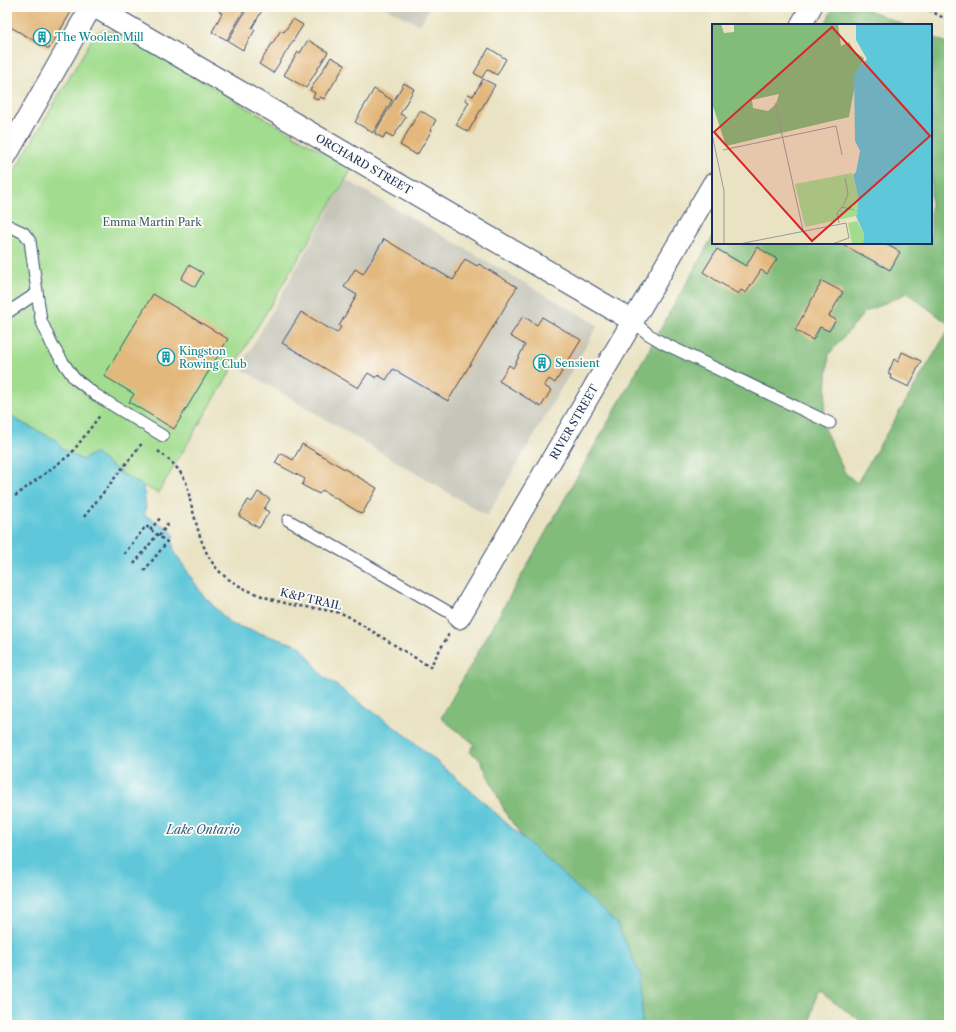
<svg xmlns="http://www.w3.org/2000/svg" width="956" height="1032" font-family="'Libre Caslon Text',serif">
  <rect width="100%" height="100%" fill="#fdfcf7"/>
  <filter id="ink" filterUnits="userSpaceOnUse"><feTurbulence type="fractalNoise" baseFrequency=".025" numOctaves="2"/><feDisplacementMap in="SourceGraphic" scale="8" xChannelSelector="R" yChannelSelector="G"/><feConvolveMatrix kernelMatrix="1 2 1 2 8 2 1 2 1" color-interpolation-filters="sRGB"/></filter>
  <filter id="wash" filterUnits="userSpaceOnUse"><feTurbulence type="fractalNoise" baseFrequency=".012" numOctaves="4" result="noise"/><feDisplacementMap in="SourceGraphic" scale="16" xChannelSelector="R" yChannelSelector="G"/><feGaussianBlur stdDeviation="0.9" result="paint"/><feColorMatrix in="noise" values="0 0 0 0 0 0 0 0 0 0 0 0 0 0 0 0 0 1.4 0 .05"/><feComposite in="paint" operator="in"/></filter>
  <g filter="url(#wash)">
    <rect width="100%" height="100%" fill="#e9e3c3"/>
    <g fill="#c5c5b8">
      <path d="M383,7H430L420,25Z"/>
      <path d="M346,180L598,325L487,516L240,368Z"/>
    </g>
    <path fill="#a2dd8f" stroke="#5e8676" d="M102,30L114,31L123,35L352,169L158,493C135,483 115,469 94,453L82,460L61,448L58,441L18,421L7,411V184L95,34Z"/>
    <g fill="#81bc7a" stroke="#4e766c">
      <path d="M833,7H862L904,25H825Z"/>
      <path d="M931,36L949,44V324L907,293L865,312L829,354L823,426L845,473L857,483L949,329V1025H867L818,991L816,994L810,1025H640L547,871L506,814L480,759L470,752L474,745L472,742L441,718L713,236V243H931Z"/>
    </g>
    <path fill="#5ec7d9" stroke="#3c7b9c" d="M7,411L18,421L58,441L61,448L82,460L94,453L119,472L143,486L146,506L144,515L168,528L174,535L172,541L174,551L202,594L231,624L300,646L323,676L407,736L479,798L617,924L641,977L642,1025H7Z"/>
    <g id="blocks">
      <g fill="#e3b87c">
        <path d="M7,7H74L49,49L7,25Z"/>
        <path d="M222,7H246L227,40L212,32L222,13L219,12Z"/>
        <path d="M248,7H264L252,28L255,30L243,50L228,41Z"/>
        <path d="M293,19L303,25L273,73L259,64L281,30L284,32Z"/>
        <path d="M308,40L328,52L306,88L284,75L298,52L300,53Z"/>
        <path d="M489,48L506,59L497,75L487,69L482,78L474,73Z"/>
        <path d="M331,57L345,65L324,99L320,97L318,100L313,97L315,93L310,90Z"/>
        <path d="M483,79L495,85L468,132L456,125L469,102L465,100L468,94L473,96Z"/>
        <path d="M404,83L414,89L400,114L406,117L393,137L386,133L383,138L375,134L377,129Z"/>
        <path d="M374,89L392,100L373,133L355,122Z"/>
        <path d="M420,110L436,120L431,129L432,130L417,155L400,145Z"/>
        <path d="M384,239L453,280L457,274H456L465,259L477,266L479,264L517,287L448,401L393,369L386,380L378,375L376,378L368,373L358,388L282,343L301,312L337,333L341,327L339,326L357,295L344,287L355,269L363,274Z"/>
        <path d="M840,243H884L900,252L890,270Z"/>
        <path d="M757,247L777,259L767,274L761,270L746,293L741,290L738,294L703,272L717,249L746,266Z"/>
        <path d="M189,265L203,273L195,287L181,279Z"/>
        <path d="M822,281L843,292L829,316L836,320L829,331L820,327L813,340L795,330Z"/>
        <path d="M153,294L228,339L174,429L129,402L134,394L104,376Z"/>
        <path d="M523,316L537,325L542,317L581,340L555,383L549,379L544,386L551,390L541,407L499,381L509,365L513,368L525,345L510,336Z"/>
        <path d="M902,352L921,361L909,387L890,378L891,375L888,374L894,359L898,362Z"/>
        <path d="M302,444L377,488L362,514L322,490L319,494L302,485L305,479L275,463L281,453L293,460Z"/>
        <path d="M258,492L270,499L264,509L269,512L259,528L239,516L248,500L252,502Z"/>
      </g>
    </g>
  </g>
  <g filter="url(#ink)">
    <use href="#blocks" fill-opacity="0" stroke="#3a4a6d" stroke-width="1"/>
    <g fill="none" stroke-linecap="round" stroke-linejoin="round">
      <defs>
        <g id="service">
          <path d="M7,225L24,233L30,241L41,320L52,345L63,362L74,378L96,395L163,436"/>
          <path d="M7,313L37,293"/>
          <path d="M633,321L648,334L663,343L830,423"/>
          <path d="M288,520L459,618"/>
        </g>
        <g id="minor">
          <path d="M95,7L633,321"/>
          <path d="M801,25L811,7"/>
          <path d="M7,154L91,7"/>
          <path d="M459,618L713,184"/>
        </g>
      </defs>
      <use href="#service" stroke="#3a4a6d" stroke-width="13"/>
      <use href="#minor" stroke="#3a4a6d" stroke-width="23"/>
      <g stroke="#3a4a6d" stroke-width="2.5" stroke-dasharray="3 3" stroke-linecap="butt">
        <path d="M924,7L949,21"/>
        <path d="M158,451C169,459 180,469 186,482C188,488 189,494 190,500C198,528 203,563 230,580C245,591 271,600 289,604C308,608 328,609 346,615L430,667L449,634"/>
        <path d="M15,496L71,454L101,414"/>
        <path d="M84,517L143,442"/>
        <path d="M150,530L161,517"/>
        <path d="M159,536L169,523"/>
        <path d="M124,554L146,526L167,542L144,571"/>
        <path d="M134,564L157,535"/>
      </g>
      <use href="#service" stroke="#fff" stroke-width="11"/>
      <use href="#minor" stroke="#fff" stroke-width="21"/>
    </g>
  </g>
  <defs>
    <symbol id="building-ring" viewBox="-11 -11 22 22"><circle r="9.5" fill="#fdfcf7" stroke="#0f9aa8" stroke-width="1.5"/><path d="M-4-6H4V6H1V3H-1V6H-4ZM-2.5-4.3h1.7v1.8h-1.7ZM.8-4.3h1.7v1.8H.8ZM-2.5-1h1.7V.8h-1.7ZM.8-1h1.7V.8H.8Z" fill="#0f9aa8"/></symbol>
  </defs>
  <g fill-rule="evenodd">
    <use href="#building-ring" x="32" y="27" width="20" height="20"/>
    <use href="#building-ring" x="156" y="347" width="20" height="20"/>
    <use href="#building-ring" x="532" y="353" width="20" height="20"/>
  </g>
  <g text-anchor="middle" stroke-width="3.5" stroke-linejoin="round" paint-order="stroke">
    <g font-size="11" fill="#0d838f" stroke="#fdfcf7" text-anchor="start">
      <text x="55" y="41">The Woolen Mill</text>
      <text x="179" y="355">Kingston<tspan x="179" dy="13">Rowing Club</tspan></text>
      <text x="555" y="367">Sensient</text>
    </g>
    <g font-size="11" fill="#1b2f5e" stroke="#fdfcf7">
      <text transform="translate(364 164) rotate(30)" y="4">ORCHARD STREET</text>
      <text transform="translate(574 422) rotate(-60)" y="4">RIVER STREET</text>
      <text transform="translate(311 599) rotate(13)" y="4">K&amp;P TRAIL</text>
    </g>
    <g font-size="11" fill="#3d5a6a" stroke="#fdfcf7">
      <text x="152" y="226">Emma Martin Park</text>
    </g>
    <g font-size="12" font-style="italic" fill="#2f5d83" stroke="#fdfcf7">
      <text x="203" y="834">Lake Ontario</text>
    </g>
  </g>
  <g transform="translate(712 24)">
    <rect width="220" height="220" fill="#e9e3c3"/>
    <path d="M140,149L146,172V186L142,187L146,188L144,192L93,203L83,160ZM145,197L152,210L151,220H140L136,199Z" fill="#a2dd8f"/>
    <path d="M0,0H9L12,9L22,8V0H126L129,22L137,18L143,28L152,34L144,55L137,93L14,122L0,79ZM67,70L64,80L56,87L41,84L40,76Z" fill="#81bc7a" fill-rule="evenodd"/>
    <path d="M144,0H220V220H151L152,210L144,192L146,188L142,187L146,186V172L141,151L144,148L148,127L143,117L142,52L146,44L155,35L144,16Z" fill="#5ec7d9"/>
    <path fill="none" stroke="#979b9b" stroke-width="1" d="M63,79L91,206M0,110L12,167V220M11,126L124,102L130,131M130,183L142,186M127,199L125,189L132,180L136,170L133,154M27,220L134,199L137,214L120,220"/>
    <path fill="#d62828" fill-opacity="0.15" stroke="#d62828" stroke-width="2" d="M120,3L218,112L100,217L2,108Z"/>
    <rect width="220" height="220" fill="none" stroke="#1b2f5e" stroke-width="2"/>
  </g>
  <rect width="956" height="1032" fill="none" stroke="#fdfcf7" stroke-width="24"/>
</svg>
